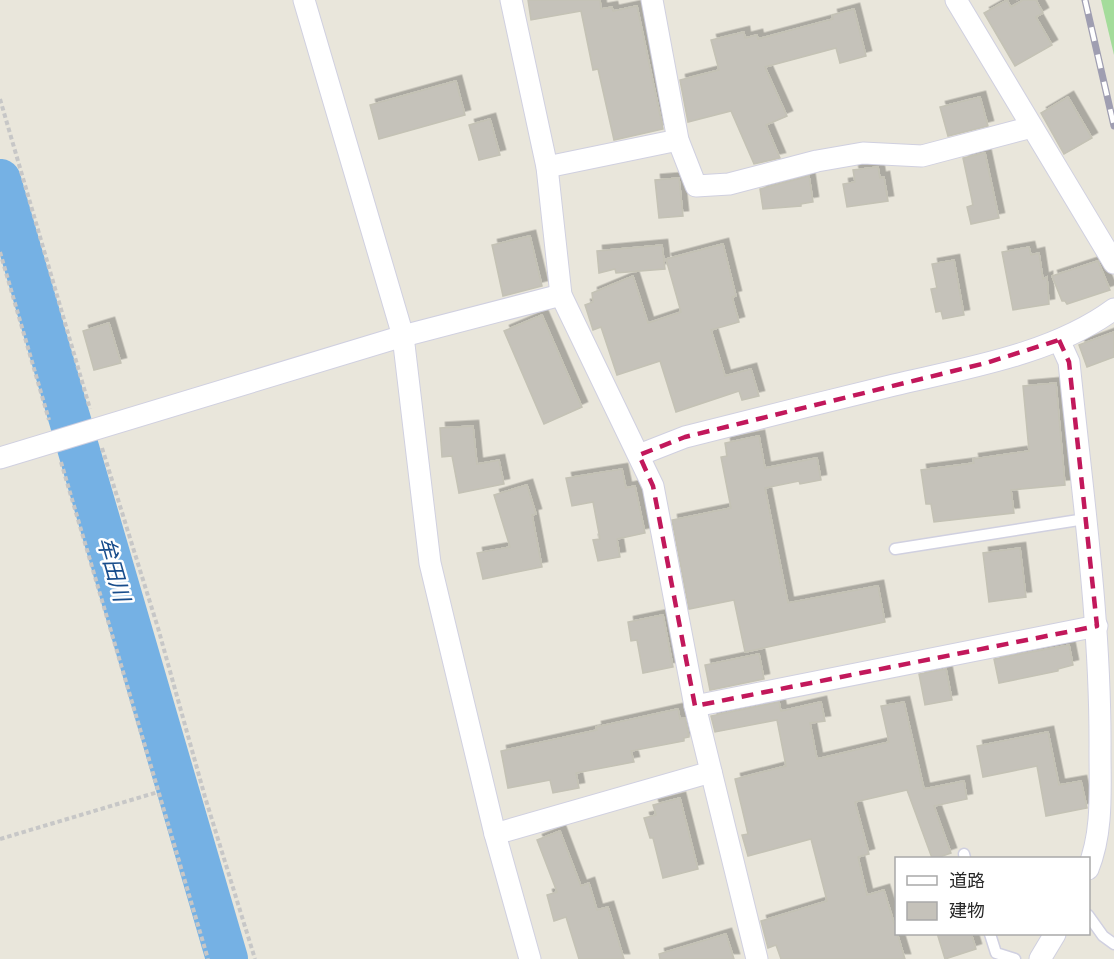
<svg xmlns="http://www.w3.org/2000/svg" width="1114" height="959" font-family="Manrope,'Noto Sans JP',sans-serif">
  <defs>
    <filter id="shadow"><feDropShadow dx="5.5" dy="-5.5" stdDeviation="0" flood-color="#0004"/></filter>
  </defs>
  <rect width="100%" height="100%" fill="#e9e6db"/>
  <path fill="#a4dc9b" d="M1101,0H1114V55Z"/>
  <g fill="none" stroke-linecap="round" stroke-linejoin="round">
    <path stroke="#75b1e4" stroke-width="42" d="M0,180L227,959"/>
  </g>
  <g fill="#c5c2ba" stroke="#c4c2b5" stroke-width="1.5" filter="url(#shadow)">
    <path d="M528,0H600L601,9L612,7L613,11L637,6L663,129L614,140L598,69L593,70L581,11L531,20Z"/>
    <path d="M1007,0L1011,7L1023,0H1036L1043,13L1036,17L1052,45L1015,66L984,13Z"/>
    <path d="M854,9L866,56L840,63L836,48L765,67L787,116L766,125L780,158L754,164L731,111L688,122L680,80L719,70L711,40L744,32L745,38L757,35L758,39L833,19L832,15Z"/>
    <path d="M456,81L465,115L379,139L370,105Z"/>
    <path d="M980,97L988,126L948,136L940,107Z"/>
    <path d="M1068,97L1092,138L1064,154L1041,113Z"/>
    <path d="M490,119L500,155L479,160L469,125Z"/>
    <path d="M985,153L999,218L971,224L967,207L973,205L963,158Z"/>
    <path d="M878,167L880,178L884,177L888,201L847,207L843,184L855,182L853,170Z"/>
    <path d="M809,176L813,202L801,204V206L763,209L760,189Z"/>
    <path d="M679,178L683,216L659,218L655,180Z"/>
    <path d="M530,236L542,286L503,296L492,245Z"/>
    <path d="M723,244L736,296L732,297L739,322L711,330L725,376L751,369L759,396L742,400L739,391L676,412L660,361L617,375L601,327L593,330L585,305L593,302L592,293L633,276L648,323L681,312L666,259Z"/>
    <path d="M662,245L665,269L616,273L615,269L599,273L597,251Z"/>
    <path d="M1029,247L1031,255L1039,253L1043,279L1047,277L1049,304L1013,310L1002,252Z"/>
    <path d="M954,260L964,315L943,319L941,311L936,312L931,289L937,288L932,264Z"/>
    <path d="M1098,261L1110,290L1067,304L1065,301H1062L1052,276Z"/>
    <path d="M542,315L582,407L544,424L504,331Z"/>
    <path d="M109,323L121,363L94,370L83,331Z"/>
    <path d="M1114,332V357L1087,367L1079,345Z"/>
    <path d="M1056,383L1065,485L1011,490L1014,513L934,522L931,504H926L921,470L974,463L973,459L1029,451L1023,386Z"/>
    <path d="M473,426L477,464L499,460L504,484L459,493L452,456L442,457L440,428Z"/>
    <path d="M759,436L765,468L817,458L821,480L800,484L799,481L765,488L788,603L878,586L885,622L745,652L734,600L689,609L672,520L731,508L721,457L727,456L725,443Z"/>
    <path d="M622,469L626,488L635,486L645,533L617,539L620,557L598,561L593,540L600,539L593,502L572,506L566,478Z"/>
    <path d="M527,485L536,514L532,515L542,567L483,579L477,553L510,547L494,495Z"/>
    <path d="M1020,548L1026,597L989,602L983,553Z"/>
    <path d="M663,615L673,667L643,673L637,640L631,641L628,622Z"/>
    <path d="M1069,645L1073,665L1058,669V671L999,683L994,659Z"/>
    <path d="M759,654L764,679L710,690L705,665Z"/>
    <path d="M946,669L952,700L925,705L919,674Z"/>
    <path d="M779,702L781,711L821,702L825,721L810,723L817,759L889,742L881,706L904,702L924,789L964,781L967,799L934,806L951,853L937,858H932L907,790L855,802L869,854L858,857L867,895L884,890L905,959H781L776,945L768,948L761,921L827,901L811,839L748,856L742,835L748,834L735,779L786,766L777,720L715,732L711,716Z"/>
    <path d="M678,709L680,719L685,718L689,737L684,738V741L631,751L634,762L576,773L579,788L553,793L550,780L508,788L501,751L597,730L596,727Z"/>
    <path d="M1048,732L1059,785L1081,781L1087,808L1046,816L1037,766L983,777L977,746Z"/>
    <path d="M680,798L698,869L663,878L653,838H650L644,818L656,815L653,805Z"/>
    <path d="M560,831L581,886L589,883L597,910L608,907L624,959H579L566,917L554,921L547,895L557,892L537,840Z"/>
    <path d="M937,933H971L976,949L945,959Z"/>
    <path d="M726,934L734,959H660L659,954Z"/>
  </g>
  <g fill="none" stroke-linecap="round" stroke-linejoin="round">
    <defs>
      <g id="service">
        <path d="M895,549L1085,519"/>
        <path d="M964,854L965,858"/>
        <path d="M1088,915L1103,936L1114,944"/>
        <path d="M990,934L996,953L1015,959"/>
      </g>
      <g id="minor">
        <path d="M304,0L403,336L430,563L495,834L530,959"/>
        <path d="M511,0L547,167L561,295L653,486L695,706L757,959"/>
        <path d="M652,0L678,140L696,186L729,184L817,161L863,153L922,156L1032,127"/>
        <path d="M956,0L1114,263"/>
        <path d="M547,167L678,140"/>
        <path d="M1059,340L1069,362C1082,491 1101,621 1100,752C1100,791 1103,832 1088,869"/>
        <path d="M639,455L685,437C755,419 824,402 894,385C967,368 1053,354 1114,309"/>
        <path d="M0,458L403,336L561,295"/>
        <path d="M695,706L1097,626"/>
        <path d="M495,834L711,772"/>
        <path d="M1040,959L1055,934"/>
      </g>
    </defs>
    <use href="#service" stroke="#d0d0e0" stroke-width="13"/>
    <use href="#minor" stroke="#d0d0e0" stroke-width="23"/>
    <g stroke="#c7c7c7" stroke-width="4" stroke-dasharray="4.5 3" stroke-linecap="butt">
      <path d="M0,99L90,409"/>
      <path d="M0,252L49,420"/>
      <path d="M102,448L158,628L205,797L255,959"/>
      <path d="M61,462L208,959"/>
      <path d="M0,839L158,792"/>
    </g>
    <use href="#service" stroke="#fff" stroke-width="10"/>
    <use href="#minor" stroke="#fff" stroke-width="21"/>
    <defs>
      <path id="rail" d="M1085,0L1114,126"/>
    </defs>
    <use href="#rail" stroke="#9f9eb1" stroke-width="7"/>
    <use href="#rail" stroke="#fff" stroke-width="4.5" stroke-dasharray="14" stroke-linecap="butt"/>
  </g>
  <path fill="none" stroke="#c2185b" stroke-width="4.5" stroke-dasharray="12 8" stroke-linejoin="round" d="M1059,340L1069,362L1097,626L695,706L653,486L639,455L685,437L986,363Z"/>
  <g text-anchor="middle" stroke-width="5" stroke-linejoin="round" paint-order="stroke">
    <g font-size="22" font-style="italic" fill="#184d8c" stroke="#fff">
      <text transform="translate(114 569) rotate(74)" y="8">牟田川</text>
    </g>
  </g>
  <rect x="895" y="857" width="195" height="78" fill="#ffffff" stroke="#a9a9a9" stroke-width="1.5"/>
  <rect x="907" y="876" width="30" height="9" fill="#ffffff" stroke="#a9a9a9" stroke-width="1.5"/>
  <text x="949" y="887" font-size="18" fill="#282828">道路</text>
  <rect x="907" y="902" width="30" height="18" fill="#c5c2ba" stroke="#a9a9a9" stroke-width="1.5"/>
  <text x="949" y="917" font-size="18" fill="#282828">建物</text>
</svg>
